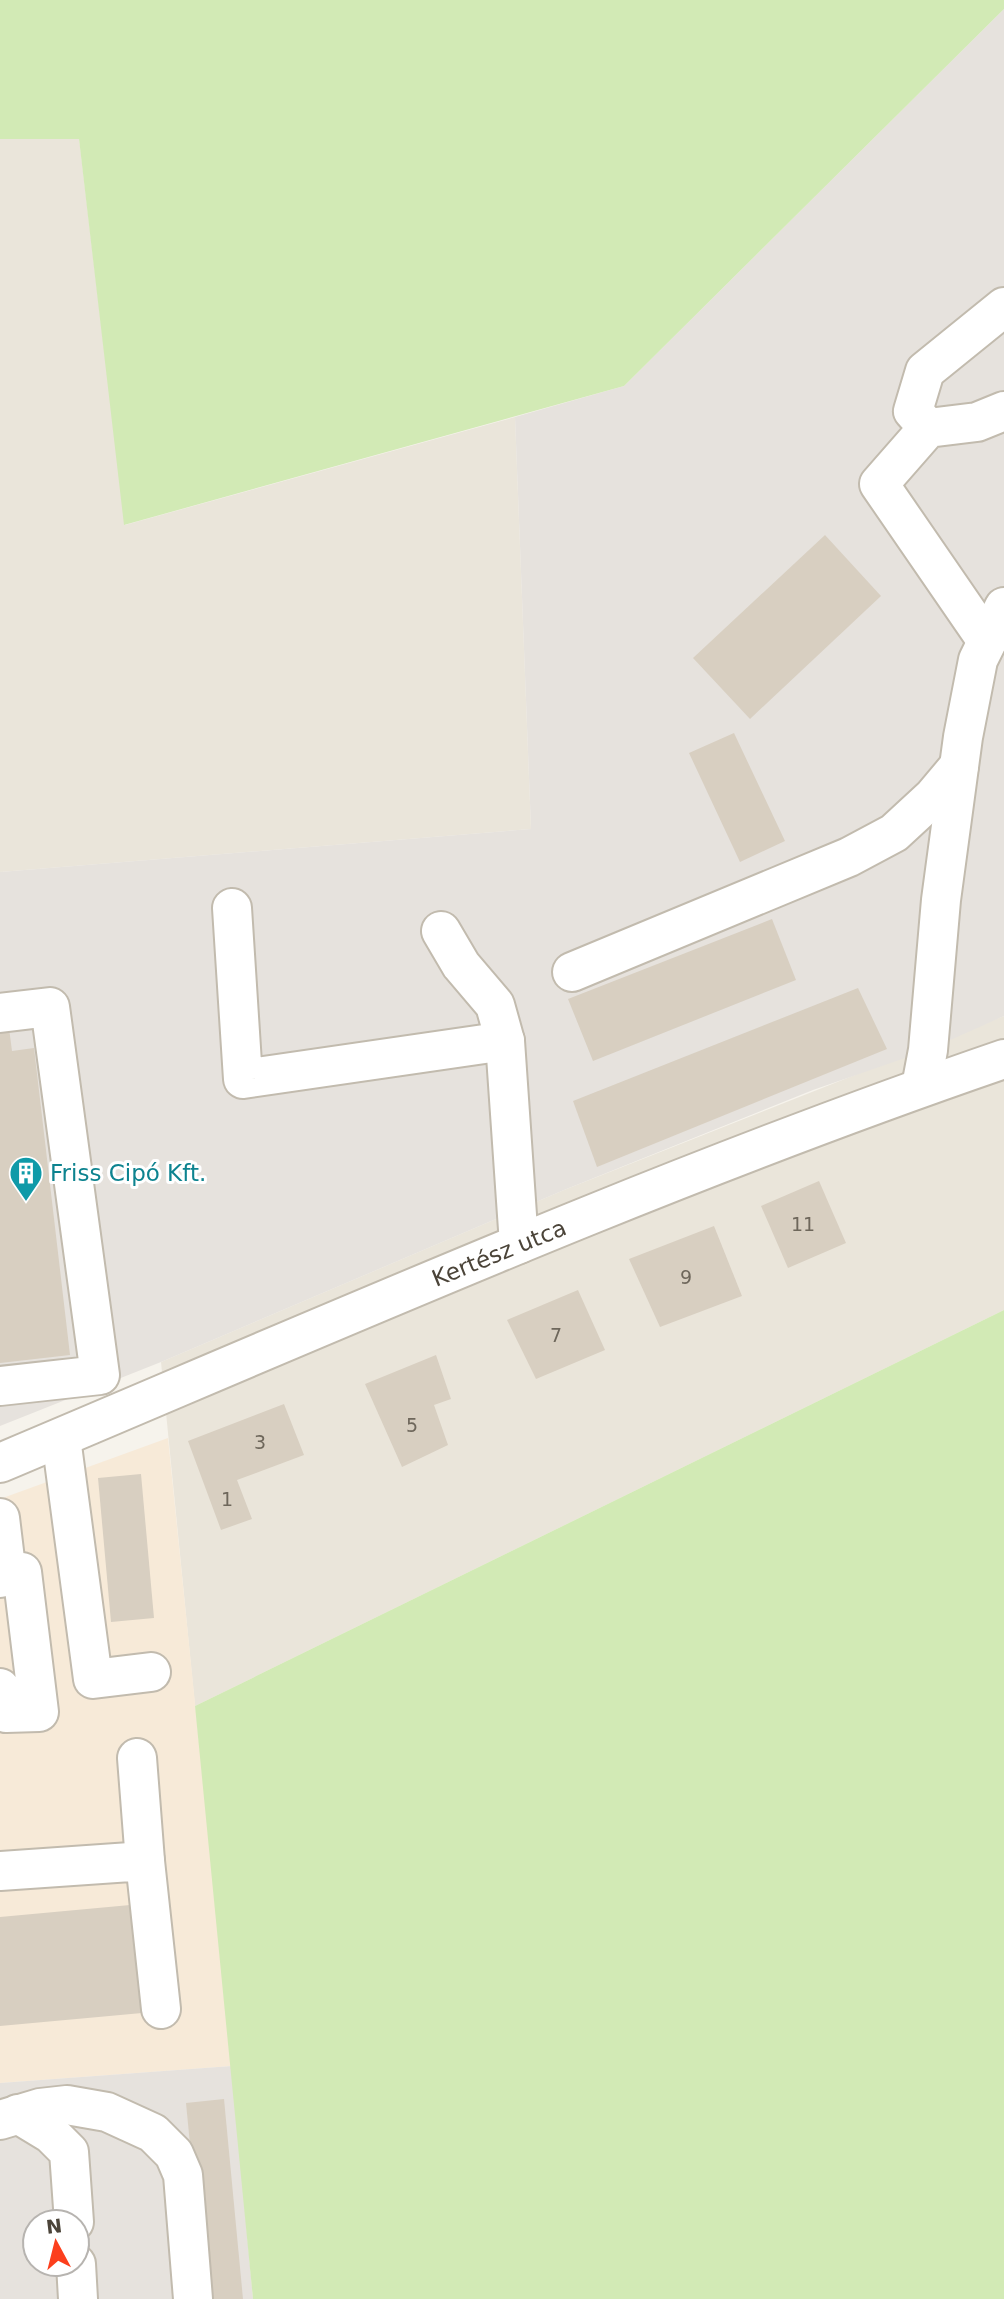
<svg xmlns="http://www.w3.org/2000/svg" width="1004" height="2299" font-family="'DejaVu Sans',sans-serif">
  <rect width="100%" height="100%" fill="#f6f3ec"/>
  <g fill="#eae5da">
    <path d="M79,138L125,525L515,417L531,829L0,872V139Z"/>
    <path d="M1004,1016V1310L195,1706L161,1362L564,1190Z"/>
  </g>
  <path fill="#f7ead8" d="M168,1438L232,2066L0,2083V1499Z"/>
  <g fill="#e6e2dd" fill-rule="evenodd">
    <path d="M1004,9V1016L928,1050L813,1090L564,1190L161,1362L0,1426V872L531,829L515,417L624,386Z"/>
    <path d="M232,2066L253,2299H0V2083ZM35,2222H77V2264H35Z"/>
  </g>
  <g fill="#d2eab5">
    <path d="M0,0H1004V9L624,386L124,525L79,139H0Z"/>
    <path d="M1004,1310V2299H253L195,1706Z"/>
  </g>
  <g fill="#d8cfc1">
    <path d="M825,535L881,596L750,719L693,658Z"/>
    <path d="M734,733L785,841L740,862L689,753Z"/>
    <path d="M772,919L796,980L593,1061L568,999Z"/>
    <path d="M858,988L887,1049L597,1167L573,1101Z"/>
    <path d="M9,1028L12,1051L34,1048L70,1355L0,1363V1029Z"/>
    <path d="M819,1181L846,1243L788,1268L761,1206Z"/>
    <path d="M714,1226L742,1296L660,1327L629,1259Z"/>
    <path d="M578,1290L605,1350L536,1379L507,1320Z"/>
    <path d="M436,1355L451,1399L434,1405L448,1445L402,1467L365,1384Z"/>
    <path d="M284,1404L304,1455L237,1480L252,1519L221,1530L188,1441Z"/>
    <path d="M141,1474L154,1618L111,1622L98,1478Z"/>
    <path d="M141,1904L153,2012L0,2026V1917Z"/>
    <path d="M224,2099L243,2299H205L186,2103Z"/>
  </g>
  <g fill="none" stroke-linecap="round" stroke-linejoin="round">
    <defs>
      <g id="minor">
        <path d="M928,428L913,411L925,371L1004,307"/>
        <path d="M987,641L879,484L928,428L977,422L1004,411"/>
        <path d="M232,908L243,1079L505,1041L519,1244"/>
        <path d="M441,931L461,965L495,1005L505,1041"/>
        <path d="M572,972L849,857L894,833L933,797L959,766"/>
        <path d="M0,1013L50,1007L100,1375L0,1386"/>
        <path d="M921,1087L928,1050L941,900L963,737L978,660L1004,607"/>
        <path d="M61,1438L93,1679L151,1672"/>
        <path d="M0,1463C332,1323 663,1176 1004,1059"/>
        <path d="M0,1518L7,1576L0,1578"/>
        <path d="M0,1688L6,1713L39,1712L22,1572L7,1576"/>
        <path d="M137,1758L145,1861"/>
        <path d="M0,1871L145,1861L161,2009"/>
        <path d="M18,2114L51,2134L69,2152L74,2222"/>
        <path d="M0,2120L40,2108L67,2105L107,2112L153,2133L174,2154L183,2175L193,2299"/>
        <path d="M76,2264L78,2299"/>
      </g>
    </defs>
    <use href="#minor" stroke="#c2bbae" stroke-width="42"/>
    <use href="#minor" stroke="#fff" stroke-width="38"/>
  </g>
  <defs>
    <symbol id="building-pin" viewBox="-11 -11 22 30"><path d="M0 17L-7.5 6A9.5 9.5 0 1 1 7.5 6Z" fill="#0f9aa8" stroke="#fff"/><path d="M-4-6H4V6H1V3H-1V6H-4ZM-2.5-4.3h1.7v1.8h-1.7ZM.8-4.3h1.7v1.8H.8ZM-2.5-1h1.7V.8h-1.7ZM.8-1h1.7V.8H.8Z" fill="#fff"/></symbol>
  </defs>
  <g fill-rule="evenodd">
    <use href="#building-pin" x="7" y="1154" width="38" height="52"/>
  </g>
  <g text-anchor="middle" stroke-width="6" stroke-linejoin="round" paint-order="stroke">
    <g font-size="19" fill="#6e675b">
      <text x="803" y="1231">11</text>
      <text x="686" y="1284">9</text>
      <text x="556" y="1342">7</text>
      <text x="412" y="1432">5</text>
      <text x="260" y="1449">3</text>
      <text x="227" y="1506">1</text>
    </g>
    <g font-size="23" fill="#0d838f" stroke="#fff" text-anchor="start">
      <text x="50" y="1181">Friss Cipó Kft.</text>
    </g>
    <g font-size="23" fill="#4b4439" stroke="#fff">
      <text transform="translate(499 1253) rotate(-22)" y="8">Kertész utca</text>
    </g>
  </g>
  <g transform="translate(56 2243) rotate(353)"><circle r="33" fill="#ffffff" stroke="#b7b4b0" stroke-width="2"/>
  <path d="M0-5L12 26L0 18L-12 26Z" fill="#fc3f1d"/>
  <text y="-10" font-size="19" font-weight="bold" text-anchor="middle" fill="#4b4439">N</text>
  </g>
</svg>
